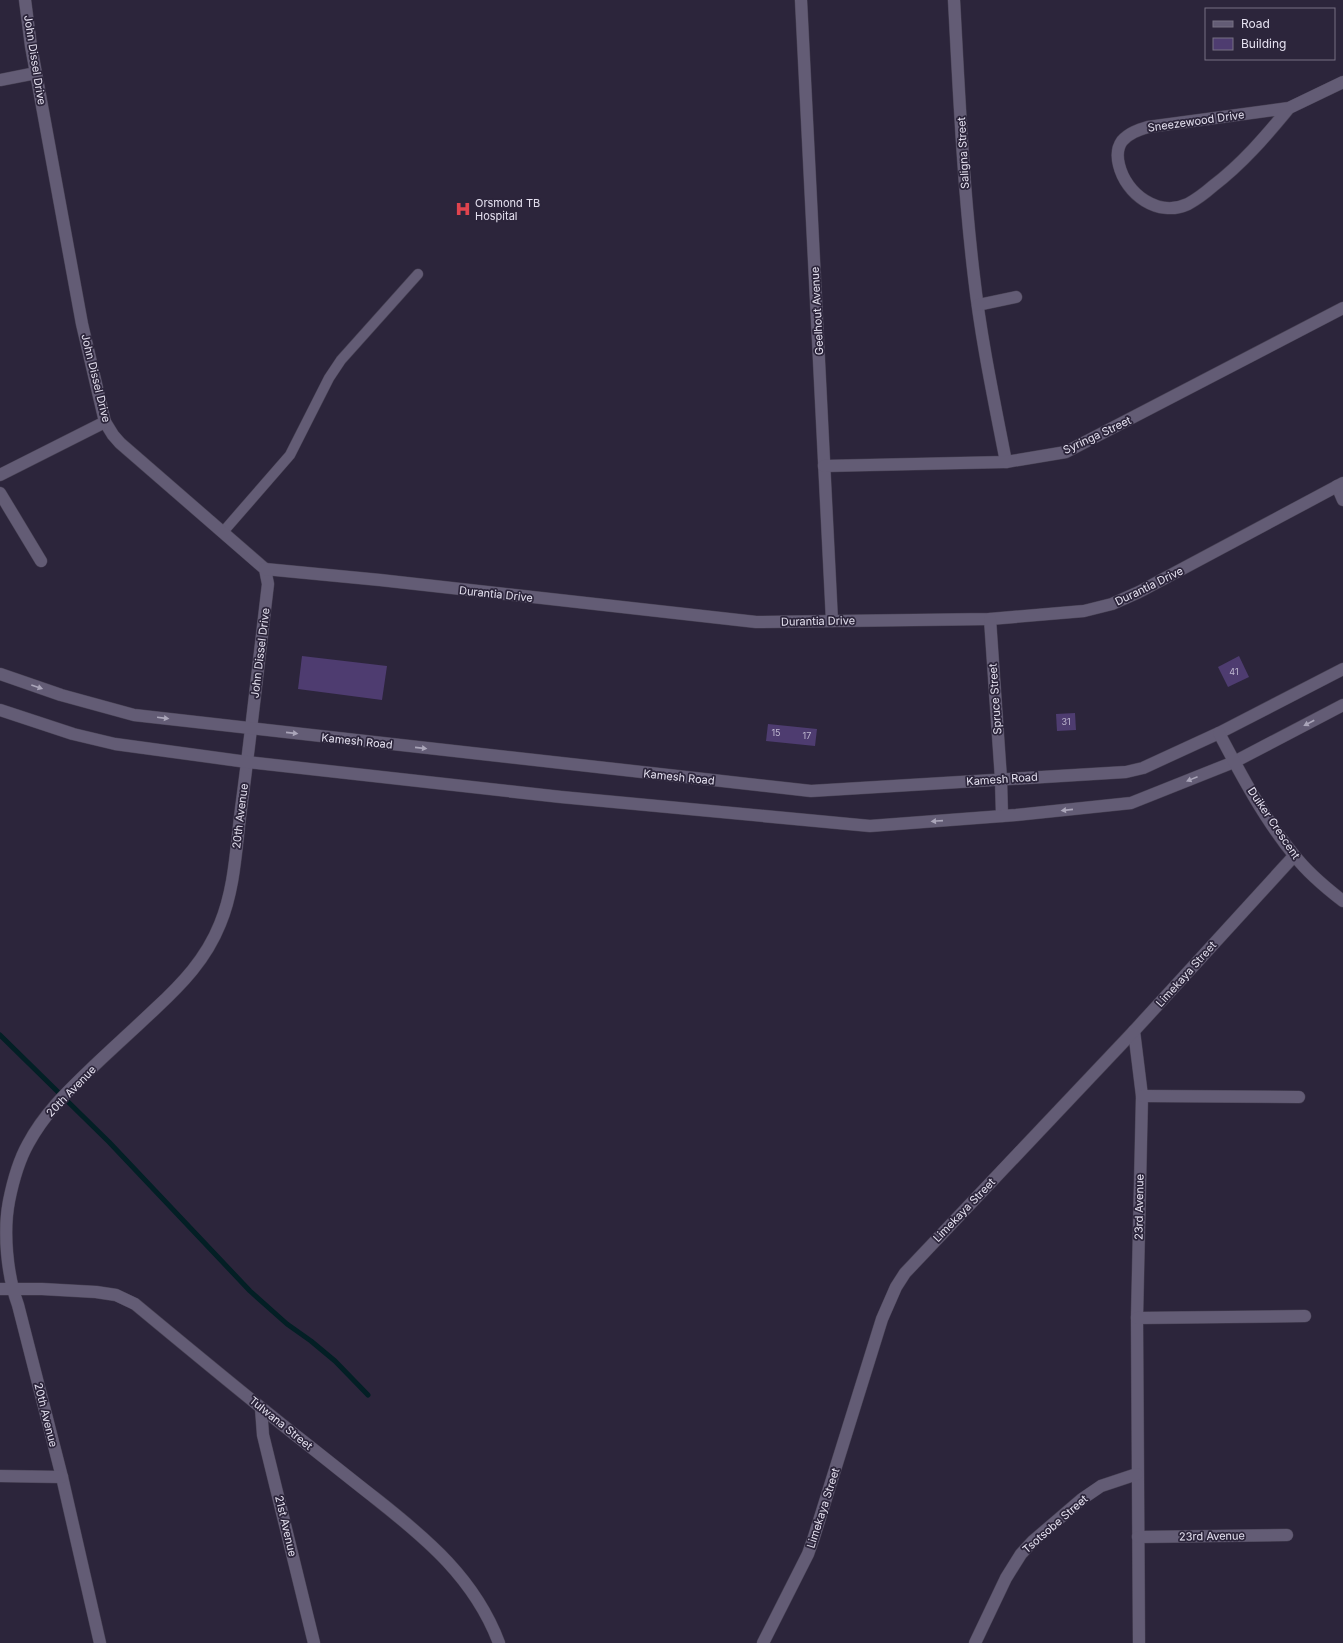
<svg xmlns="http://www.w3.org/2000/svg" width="1343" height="1643" font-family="Inter,sans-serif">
  <rect width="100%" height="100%" fill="#2c253b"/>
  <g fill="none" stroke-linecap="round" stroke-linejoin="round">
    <path stroke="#031f25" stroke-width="5" d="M0,1035L109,1142L250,1291L287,1324L311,1341L335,1361L368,1395"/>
  </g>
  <g fill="#4e3c70">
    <path d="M302,656L387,666L382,700L298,689Z"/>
    <path d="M1239,656L1249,677L1228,687L1218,667Z"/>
    <path d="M1075,713L1076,730L1057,731L1056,714Z"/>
    <path d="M768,724L817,729L815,746L766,741Z"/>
  </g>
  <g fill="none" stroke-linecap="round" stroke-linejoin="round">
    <defs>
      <path id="lane" d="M223,532L290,455L329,378L341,360L418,274"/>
      <g id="street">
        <path d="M25,0L31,46L82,324L105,422L113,435L120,443L265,569L268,584C259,659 251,734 241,809C236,847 235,888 220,924C206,959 182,984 155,1009C135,1028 115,1046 96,1064C70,1089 45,1112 28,1144C18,1162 13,1181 9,1201C3,1232 7,1275 18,1305L62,1477L100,1643"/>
        <path d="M801,0L832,621"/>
        <path d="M954,0C959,92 963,185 974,277C981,339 994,400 1006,462"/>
        <path d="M0,80L36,73"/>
        <path d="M1289,108C1266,136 1242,164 1213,186C1205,193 1197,199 1188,204C1158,218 1126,194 1119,165C1117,157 1117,148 1122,141C1129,133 1138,130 1148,127L1289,108L1343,82"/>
        <path d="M978,305L1016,297"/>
        <path d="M824,466L1006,462L1066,452L1343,308"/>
        <path d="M0,475L105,422"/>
        <path d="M1337,486L1343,500"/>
        <path d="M0,493L41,561"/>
        <path d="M265,569L380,580L756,622L990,619L1084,611L1112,604L1139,592L1343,483"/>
        <path d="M990,619L1001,779L1002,816"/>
        <path d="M1134,1031L1142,1096L1137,1318L1139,1643"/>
        <path d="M1142,1096L1299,1097"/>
        <path d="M0,1289H42L96,1292L116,1295L135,1304C188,1348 241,1392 294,1434C321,1455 348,1477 375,1498C427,1539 475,1579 499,1643"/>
        <path d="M1137,1318L1305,1316"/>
        <path d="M261,1408L263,1435L314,1643"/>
        <path d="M0,1476L62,1477"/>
        <path d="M1138,1537L1287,1535"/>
        <path d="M763,1643L808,1554L814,1537L882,1319L896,1287L905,1273L1134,1031L1294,856"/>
        <path d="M975,1643L1006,1578L1021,1554L1033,1541L1082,1499L1101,1486L1137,1474"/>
      </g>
      <g id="secondary">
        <path d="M0,674L61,695L134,715L811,791L1126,772L1143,768L1219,733L1343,669"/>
        <path d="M0,710L73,734L115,744L247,762L561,797L870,826L1016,815L1131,803L1234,762L1343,705"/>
        <path d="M1219,733C1240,773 1265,820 1294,855C1308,873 1326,888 1343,901"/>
      </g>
    </defs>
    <use href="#lane" stroke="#474153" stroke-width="11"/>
    <use href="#street" stroke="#474153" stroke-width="13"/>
    <use href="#secondary" stroke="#474153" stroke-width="13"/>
    <use href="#lane" stroke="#635c75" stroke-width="10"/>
    <use href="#street" stroke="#635c75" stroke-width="12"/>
    <use href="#secondary" stroke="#635c75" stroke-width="12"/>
  </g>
  <defs><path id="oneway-solid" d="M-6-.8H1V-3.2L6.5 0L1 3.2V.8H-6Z"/></defs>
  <g fill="#aaa5b9">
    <use href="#oneway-solid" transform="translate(37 687) rotate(19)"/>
    <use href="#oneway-solid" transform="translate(163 718) rotate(7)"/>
    <use href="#oneway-solid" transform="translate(1309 723) rotate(152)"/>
    <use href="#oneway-solid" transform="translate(292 733) rotate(6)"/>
    <use href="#oneway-solid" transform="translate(421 748) rotate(6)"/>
    <use href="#oneway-solid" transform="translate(1192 779) rotate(158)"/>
    <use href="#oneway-solid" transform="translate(1067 810) rotate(174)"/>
    <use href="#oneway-solid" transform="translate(937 821) rotate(176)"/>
  </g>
  <defs>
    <symbol id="hospital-bare" viewBox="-9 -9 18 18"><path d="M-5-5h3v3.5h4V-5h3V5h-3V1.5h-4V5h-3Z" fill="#e0444e" stroke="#2c253b" stroke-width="2.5" paint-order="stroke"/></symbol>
  </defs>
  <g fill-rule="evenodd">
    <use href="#hospital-bare" x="452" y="198" width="22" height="22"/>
  </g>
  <g text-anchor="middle" stroke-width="3.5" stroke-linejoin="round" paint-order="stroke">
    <g font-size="9" fill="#bfb8d0">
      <text x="1234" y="675">41</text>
      <text x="1066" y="725">31</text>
      <text x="776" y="736">15</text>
      <text x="807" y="739">17</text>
    </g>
    <g font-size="11" fill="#e5e1f0" stroke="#2c253b">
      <text transform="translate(35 60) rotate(81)" y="4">John Dissel Drive</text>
      <text transform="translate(1196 121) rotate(-8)" y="4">Sneezewood Drive</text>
      <text transform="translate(963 153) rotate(-93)" y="4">Saligna Street</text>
      <text transform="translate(817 311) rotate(-93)" y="4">Geelhout Avenue</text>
      <text transform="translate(96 378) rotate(76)" y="4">John Dissel Drive</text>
      <text transform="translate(1097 435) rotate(-25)" y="4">Syringa Street</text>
      <text transform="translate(1149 586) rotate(-26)" y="4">Durantia Drive</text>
      <text transform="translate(496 594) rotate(6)" y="4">Durantia Drive</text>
      <text transform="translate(818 621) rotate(-1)" y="4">Durantia Drive</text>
      <text transform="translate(260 653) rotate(-83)" y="4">John Dissel Drive</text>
      <text transform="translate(995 699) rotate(-94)" y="4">Spruce Street</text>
      <text transform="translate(357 741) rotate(6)" y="4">Kamesh Road</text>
      <text transform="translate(679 777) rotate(6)" y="4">Kamesh Road</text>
      <text transform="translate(1002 779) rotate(-4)" y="4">Kamesh Road</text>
      <text transform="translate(240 816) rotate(-83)" y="4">20th Avenue</text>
      <text transform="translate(1274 823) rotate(56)" y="4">Duiker Crescent</text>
      <text transform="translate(1186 974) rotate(-48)" y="4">Limekaya Street</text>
      <text transform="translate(71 1091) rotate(-46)" y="4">20th Avenue</text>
      <text transform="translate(1139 1207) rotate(-89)" y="4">23rd Avenue</text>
      <text transform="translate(964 1210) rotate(-46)" y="4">Limekaya Street</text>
      <text transform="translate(46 1415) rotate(76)" y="4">20th Avenue</text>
      <text transform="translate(281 1423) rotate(39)" y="4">Tulwana Street</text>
      <text transform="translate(823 1508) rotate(-72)" y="4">Limekaya Street</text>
      <text transform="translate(1055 1524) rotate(-41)" y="4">Tsotsobe Street</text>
      <text transform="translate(286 1526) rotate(77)" y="4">21st Avenue</text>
      <text transform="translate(1212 1536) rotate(-1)" y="4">23rd Avenue</text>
    </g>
    <g font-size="11" fill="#e5e1f0" stroke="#2c253b" text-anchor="start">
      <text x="475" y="207">Orsmond TB<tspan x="475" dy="13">Hospital</tspan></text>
    </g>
  </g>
  <rect x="1205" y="8" width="130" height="52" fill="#2c253b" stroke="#767083"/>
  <rect x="1213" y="21" width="20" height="6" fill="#635c75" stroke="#767083"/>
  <text x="1241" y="28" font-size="12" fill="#e5e1f0">Road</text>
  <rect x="1213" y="38" width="20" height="12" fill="#4e3c70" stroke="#767083"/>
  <text x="1241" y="48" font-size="12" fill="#e5e1f0">Building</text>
</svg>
